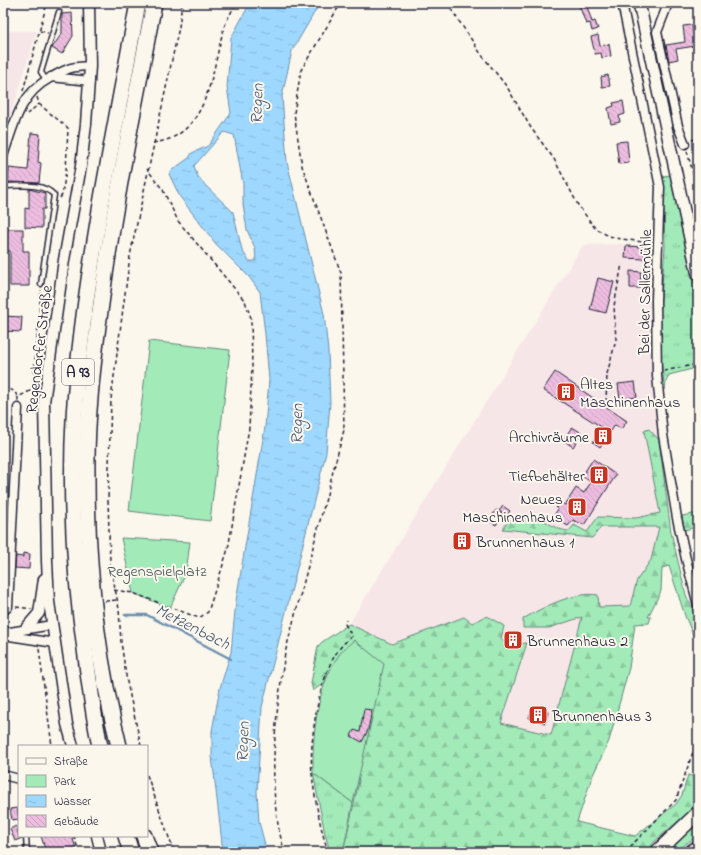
<svg xmlns="http://www.w3.org/2000/svg" width="701" height="855" font-family="'Indie Flower',sans-serif">
  <defs>
    <pattern id="grass-tufts" width="24" height="20" patternUnits="userSpaceOnUse"><rect width="24" height="20" fill="#a2eab8"/><path d="M3 7l-1-3M5 7V3M7 7l1-3M15 17l-1-3M17 17v-4M19 17l1-3" fill="none" stroke="#8bc89f"/></pattern>
    <pattern id="forest-firs" width="22" height="20" patternUnits="userSpaceOnUse"><rect width="22" height="20" fill="#a2eab8"/><path d="M5 1l3.5 6h-7zM16 11l3.5 6h-7z" fill="#8bc89f"/></pattern>
    <pattern id="water-ripples" width="26" height="14" patternUnits="userSpaceOnUse"><rect width="26" height="14" fill="#9ed8fe"/><path d="M2 4q2-2 4 0t4 0M15 11q2-2 4 0t4 0" fill="none" stroke="#88b9db"/></pattern>
    <pattern id="building-back-hatch" width="6" height="6" patternUnits="userSpaceOnUse"><rect width="6" height="6" fill="#edbddf"/><path d="M-1 5l2 2M0 0l6 6M5-1l2 2" fill="none" stroke="#cba2c0"/></pattern>
  </defs>
  <rect width="100%" height="100%" fill="#fbf7ec"/>
  <filter id="ink" filterUnits="userSpaceOnUse"><feTurbulence type="fractalNoise" baseFrequency=".025" numOctaves="2"/><feDisplacementMap in="SourceGraphic" scale="8" xChannelSelector="R" yChannelSelector="G"/><feConvolveMatrix kernelMatrix="1 2 1 2 8 2 1 2 1" color-interpolation-filters="sRGB"/></filter>
  <g filter="url(#ink)">
    <g fill="#f7e6e8">
      <path d="M3,31H37L6,131L3,135Z"/>
      <path d="M620,244L653,247L652,369L659,440L650,429L644,432L660,513L636,518L618,519L587,532L560,530L534,516L503,528L592,538L601,527H659L651,560L637,580L630,606L599,607L549,628L582,617L551,735L501,723L527,644L508,645L501,639L504,625L472,623L464,617L392,644L349,624L583,245Z"/>
    </g>
    <g fill="url(#grass-tufts)" stroke="#62867a">
      <path d="M670,175L698,304V370L696,368L669,375L666,382L665,390L660,353V310L665,248L663,176Z"/>
      <path d="M313,773L353,803L343,852H330L325,834Z"/>
    </g>
    <g fill="url(#forest-firs)" stroke="#62867a">
      <path d="M649,429L659,440L671,532L686,595L698,622V647L685,616L669,566L662,568L661,591L648,617H651L649,623L635,624L629,668L609,741L592,777L577,822L635,836L676,804L682,795L688,775L698,778V804L654,842L646,852H343L359,781L327,674L325,682L313,691L311,683L318,646L322,642L349,624L392,644L464,617L472,623L487,616L504,626L501,639L508,645L527,643L501,723L551,735L582,617L549,628H523V619C543,607 575,591 598,595L599,607L630,606L637,580L651,560L659,527H601L592,538L503,529C508,518 523,512 535,516C548,521 554,530 569,531L574,525L587,532L598,517L636,518L660,513L644,431Z"/>
      <path d="M698,513V527L684,530L682,516Z"/>
      <path d="M698,823V835L675,852L672,848Z"/>
    </g>
    <g fill="#a2eab8" stroke="#62867a">
      <path d="M149,341L230,350L210,521L129,511Z"/>
      <path d="M121,538L190,542L186,573L170,608L133,593Z"/>
      <path d="M354,640L384,664L353,803L313,773C312,737 317,685 339,655C343,649 349,645 354,640Z"/>
    </g>
    <path fill="url(#water-ripples)" stroke="#6c8fb0" fill-rule="evenodd" d="M250,3H320L292,51L282,96L287,162L324,314L328,351L330,403L326,453L262,707L257,792L259,822L267,852H223L212,756V731L220,688L231,652L236,601L265,427L269,380L265,334L260,292L249,277L216,244L180,197L169,174L172,170L189,158L192,153L208,146L231,113L227,87L231,38ZM224,132L234,135L243,184V204L247,230L255,248L256,261H249L242,250L233,212L205,185L197,175L194,166Z"/>
    <g fill="none" stroke-linecap="round" stroke-linejoin="round">
      <path stroke="#6c8fb0" stroke-width="2.5" d="M125,615H147L231,659"/>
    </g>
    <g fill="url(#building-back-hatch)" stroke="#22223b">
      <path d="M586,3L592,22L595,21L598,29L592,31L590,23L586,24L579,5Z"/>
      <path d="M72,13L73,36L62,54L52,48L62,33V14Z"/>
      <path d="M692,25L695,46L676,49L678,59L669,61L666,45L685,42L683,26Z"/>
      <path d="M598,35L600,46L609,44L611,56L602,58L601,53L595,54L591,37Z"/>
      <path d="M608,75L610,86L602,87L601,77Z"/>
      <path d="M623,101L625,114L619,116L620,122L611,124L608,108L614,106L613,103Z"/>
      <path d="M31,133L40,134L38,162L41,163L39,183L8,182L9,168L28,170Z"/>
      <path d="M627,141L629,163L619,164L616,142Z"/>
      <path d="M29,189L45,193V209H42V228L25,227V208L29,209Z"/>
      <path d="M4,229H23V251H29V286H10V251H4Z"/>
      <path d="M626,246L645,247L644,259L625,258Z"/>
      <path d="M630,271L641,272L640,288H630Z"/>
      <path d="M598,278L614,282L606,313L590,309Z"/>
      <path d="M4,316L22,317L21,332L4,331Z"/>
      <path d="M555,372L627,421L621,429L615,425L600,447L593,442L603,428L543,390Z"/>
      <path d="M635,382L637,397L620,399L618,384Z"/>
      <path d="M572,427L582,433L573,447L563,440Z"/>
      <path d="M593,459L616,475L584,525L573,520L568,526L553,517L558,509L556,508L560,502L565,505L576,488L584,493L591,482L582,476Z"/>
      <path d="M503,506L510,511L506,516L499,511Z"/>
      <path d="M496,510L503,514L496,525L489,521Z"/>
      <path d="M698,534V553H694L692,535Z"/>
      <path d="M459,536L468,540L465,546L456,541Z"/>
      <path d="M23,553L30,554L29,569L15,568L16,556L23,557Z"/>
      <path d="M532,708L548,712L545,723L529,718Z"/>
      <path d="M364,709L372,710L368,730L362,742L351,736L354,730L360,732Z"/>
      <path d="M17,808L19,819L12,820L10,809Z"/>
      <path d="M16,826L19,836L22,838L15,841L10,829Z"/>
      <path d="M3,836L11,852H3Z"/>
      <path d="M41,836H72L77,852H46Z"/>
    </g>
    <g fill="none" stroke-linecap="round" stroke-linejoin="round">
      <defs>
        <g id="service">
          <path d="M46,80L41,72L59,12"/>
          <path d="M3,186C20,186 42,182 54,195L41,284"/>
          <path d="M26,836L27,852"/>
        </g>
        <g id="minor">
          <path d="M622,3L660,187L656,300L657,376L663,435L677,518L686,559L698,605"/>
          <path d="M665,3L666,9L657,32L678,126L685,144"/>
          <path d="M51,77L90,81"/>
          <path d="M3,156C14,125 19,95 50,78C69,68 68,67 90,66"/>
          <path d="M3,611L8,607L18,408"/>
          <path d="M4,633L52,625"/>
          <path d="M3,635L55,643"/>
          <path d="M3,775L19,779"/>
        </g>
        <g id="tertiary">
          <path d="M26,628L39,613L44,579"/>
          <path d="M73,746L67,724L49,602L47,561L44,402L64,260L81,166L86,124L90,66L89,3"/>
          <path d="M97,836L101,852"/>
        </g>
        <path id="secondary" d="M639,3L698,275"/>
        <g id="trunk">
          <path d="M657,852L698,813"/>
          <path d="M691,852L698,847"/>
        </g>
        <g id="motorway">
          <path d="M100,746C93,714 89,681 85,649C71,550 68,448 80,349C93,233 117,118 138,3"/>
          <path d="M119,746C97,659 87,567 87,477C86,419 93,361 101,304C114,203 135,103 154,3"/>
          <path d="M126,836L131,852"/>
          <path d="M144,836L150,852"/>
        </g>
      </defs>
      <use href="#service" stroke="#22223b" stroke-width="7"/>
      <use href="#minor" stroke="#22223b" stroke-width="11"/>
      <use href="#tertiary" stroke="#22223b" stroke-width="13"/>
      <use href="#secondary" stroke="#22223b" stroke-width="14"/>
      <use href="#trunk" stroke="#22223b" stroke-width="16"/>
      <use href="#motorway" stroke="#22223b" stroke-width="18"/>
      <g stroke="#22223b" stroke-width="1.5" stroke-dasharray="4 3" stroke-linecap="butt">
        <path d="M447,3L481,54L507,87L531,128L554,159L578,205L595,228L605,234L615,238L650,243"/>
        <path d="M40,31L48,33"/>
        <path d="M23,91L47,3"/>
        <path d="M37,97L39,104L68,128L66,171L62,195L60,198"/>
        <path d="M27,114L39,104"/>
        <path d="M692,140L698,138"/>
        <path d="M153,143C210,136 211,71 224,28C227,19 232,11 236,3"/>
        <path d="M687,151L698,192"/>
        <path d="M664,371L698,364"/>
        <path d="M3,387L14,391L18,397"/>
        <path d="M18,401V397L30,391L33,385L41,290"/>
        <path d="M606,402L607,374L616,340L614,306L622,264"/>
        <path d="M114,590L133,593L199,618L208,612L228,549L249,428L252,367L251,318L245,301L178,221L163,190L147,169"/>
        <path d="M105,601L117,600"/>
        <path d="M16,607L32,609"/>
        <path d="M39,649L52,746"/>
        <path d="M141,746L127,682L121,642L119,609L110,562L108,500L111,399L130,256L179,27L182,3"/>
        <path d="M147,775L174,852"/>
        <path d="M74,836L79,852"/>
        <path d="M285,852C265,793 276,714 285,653L344,430L341,273L302,166L294,113L301,70L341,3"/>
        <path d="M328,852C320,827 315,800 312,774C309,743 318,684 334,657C338,649 344,643 352,636L345,624L346,620"/>
        <path d="M625,852L676,800L698,738"/>
      </g>
      <use href="#service" stroke="#fbf7ec" stroke-width="4"/>
      <use href="#minor" stroke="#fbf7ec" stroke-width="8"/>
      <use href="#tertiary" stroke="#fbf7ec" stroke-width="10"/>
      <use href="#secondary" stroke="#fbf7ec" stroke-width="11"/>
      <use href="#trunk" stroke="#fbf7ec" stroke-width="13"/>
      <use href="#motorway" stroke="#fbf7ec" stroke-width="15"/>
    </g>
  </g>
  <defs>
    <symbol id="building-square" viewBox="-11 -11 22 22"><rect x="-9" y="-9" width="18" height="18" rx="4" fill="#c8321e" stroke="#fbf7ec"/><path d="M-4-6H4V6H1V3H-1V6H-4ZM-2.5-4.3h1.7v1.8h-1.7ZM.8-4.3h1.7v1.8H.8ZM-2.5-1h1.7V.8h-1.7ZM.8-1h1.7V.8H.8Z" fill="#fff"/></symbol>
  </defs>
  <g fill-rule="evenodd">
    <use href="#building-square" x="555" y="381" width="22" height="22"/>
    <use href="#building-square" x="592" y="425" width="22" height="22"/>
    <use href="#building-square" x="588" y="464" width="22" height="22"/>
    <use href="#building-square" x="566" y="496" width="22" height="22"/>
    <use href="#building-square" x="451" y="530" width="22" height="22"/>
    <use href="#building-square" x="502" y="629" width="22" height="22"/>
    <use href="#building-square" x="527" y="704" width="22" height="22"/>
  </g>
  <g text-anchor="middle" stroke-width="4" stroke-linejoin="round" paint-order="stroke">
    <rect fill="#fbf7ec" stroke="#636270" stroke-width="1" x="62" y="359" width="32" height="26" rx="3"/>
    <g font-size="15" font-weight="bold" fill="#22223b">
      <text x="78" y="377">A 93</text>
    </g>
    <g font-size="16" fill="#22223b" stroke="#fbf7ec">
      <text transform="translate(644 292) rotate(-89)" y="6">Bei der Sallermühle</text>
      <text transform="translate(38 349) rotate(-83)" y="6">Regendorfer Straße</text>
    </g>
    <g font-size="16" fill="#22223b" stroke="#fbf7ec" text-anchor="start">
      <text x="580" y="389">Altes<tspan x="580" dy="18">Maschinenhaus</tspan></text>
      <text x="589" y="442" text-anchor="end">Archivräume</text>
      <text x="585" y="481" text-anchor="end">Tiefbehälter</text>
      <text x="563" y="504" text-anchor="end">Neues<tspan x="563" dy="18">Maschinenhaus</tspan></text>
      <text x="476" y="547">Brunnenhaus 1</text>
      <text x="527" y="646">Brunnenhaus 2</text>
      <text x="552" y="721">Brunnenhaus 3</text>
    </g>
    <g font-size="16" fill="#42545a" stroke="#fbf7ec">
      <text x="157" y="576">Regenspielplatz</text>
    </g>
    <g font-size="17" font-style="italic" fill="#475976" stroke="#fbf7ec">
      <text transform="translate(256 104) rotate(-88)" y="6">Regen</text>
      <text transform="translate(296 424) rotate(-89)" y="6">Regen</text>
      <text transform="translate(193 626) rotate(27)" y="6">Metzenbach</text>
      <text transform="translate(242 742) rotate(-88)" y="6">Regen</text>
    </g>
  </g>
  <rect width="701" height="855" fill="none" stroke="#fbf7ec" stroke-width="16"/>
  <rect x="8" y="8" width="685" height="839" fill="none" stroke="#22223b" stroke-width="1.5" filter="url(#ink)"/>
  <rect x="18" y="745" width="130" height="92" fill="#fbf7ec" stroke="#a4a2a5"/>
  <rect x="26" y="758" width="20" height="6" fill="#fbf7ec" stroke="#a4a2a5"/>
  <text x="54" y="765" font-size="12" fill="#22223b">Straße</text>
  <rect x="26" y="775" width="20" height="12" fill="#a2eab8" stroke="#a4a2a5"/>
  <text x="54" y="785" font-size="12" fill="#22223b">Park</text>
  <rect x="26" y="795" width="20" height="12" fill="url(#water-ripples)" stroke="#a4a2a5"/>
  <text x="54" y="805" font-size="12" fill="#22223b">Wasser</text>
  <rect x="26" y="815" width="20" height="12" fill="url(#building-back-hatch)" stroke="#a4a2a5"/>
  <text x="54" y="825" font-size="12" fill="#22223b">Gebäude</text>
</svg>
